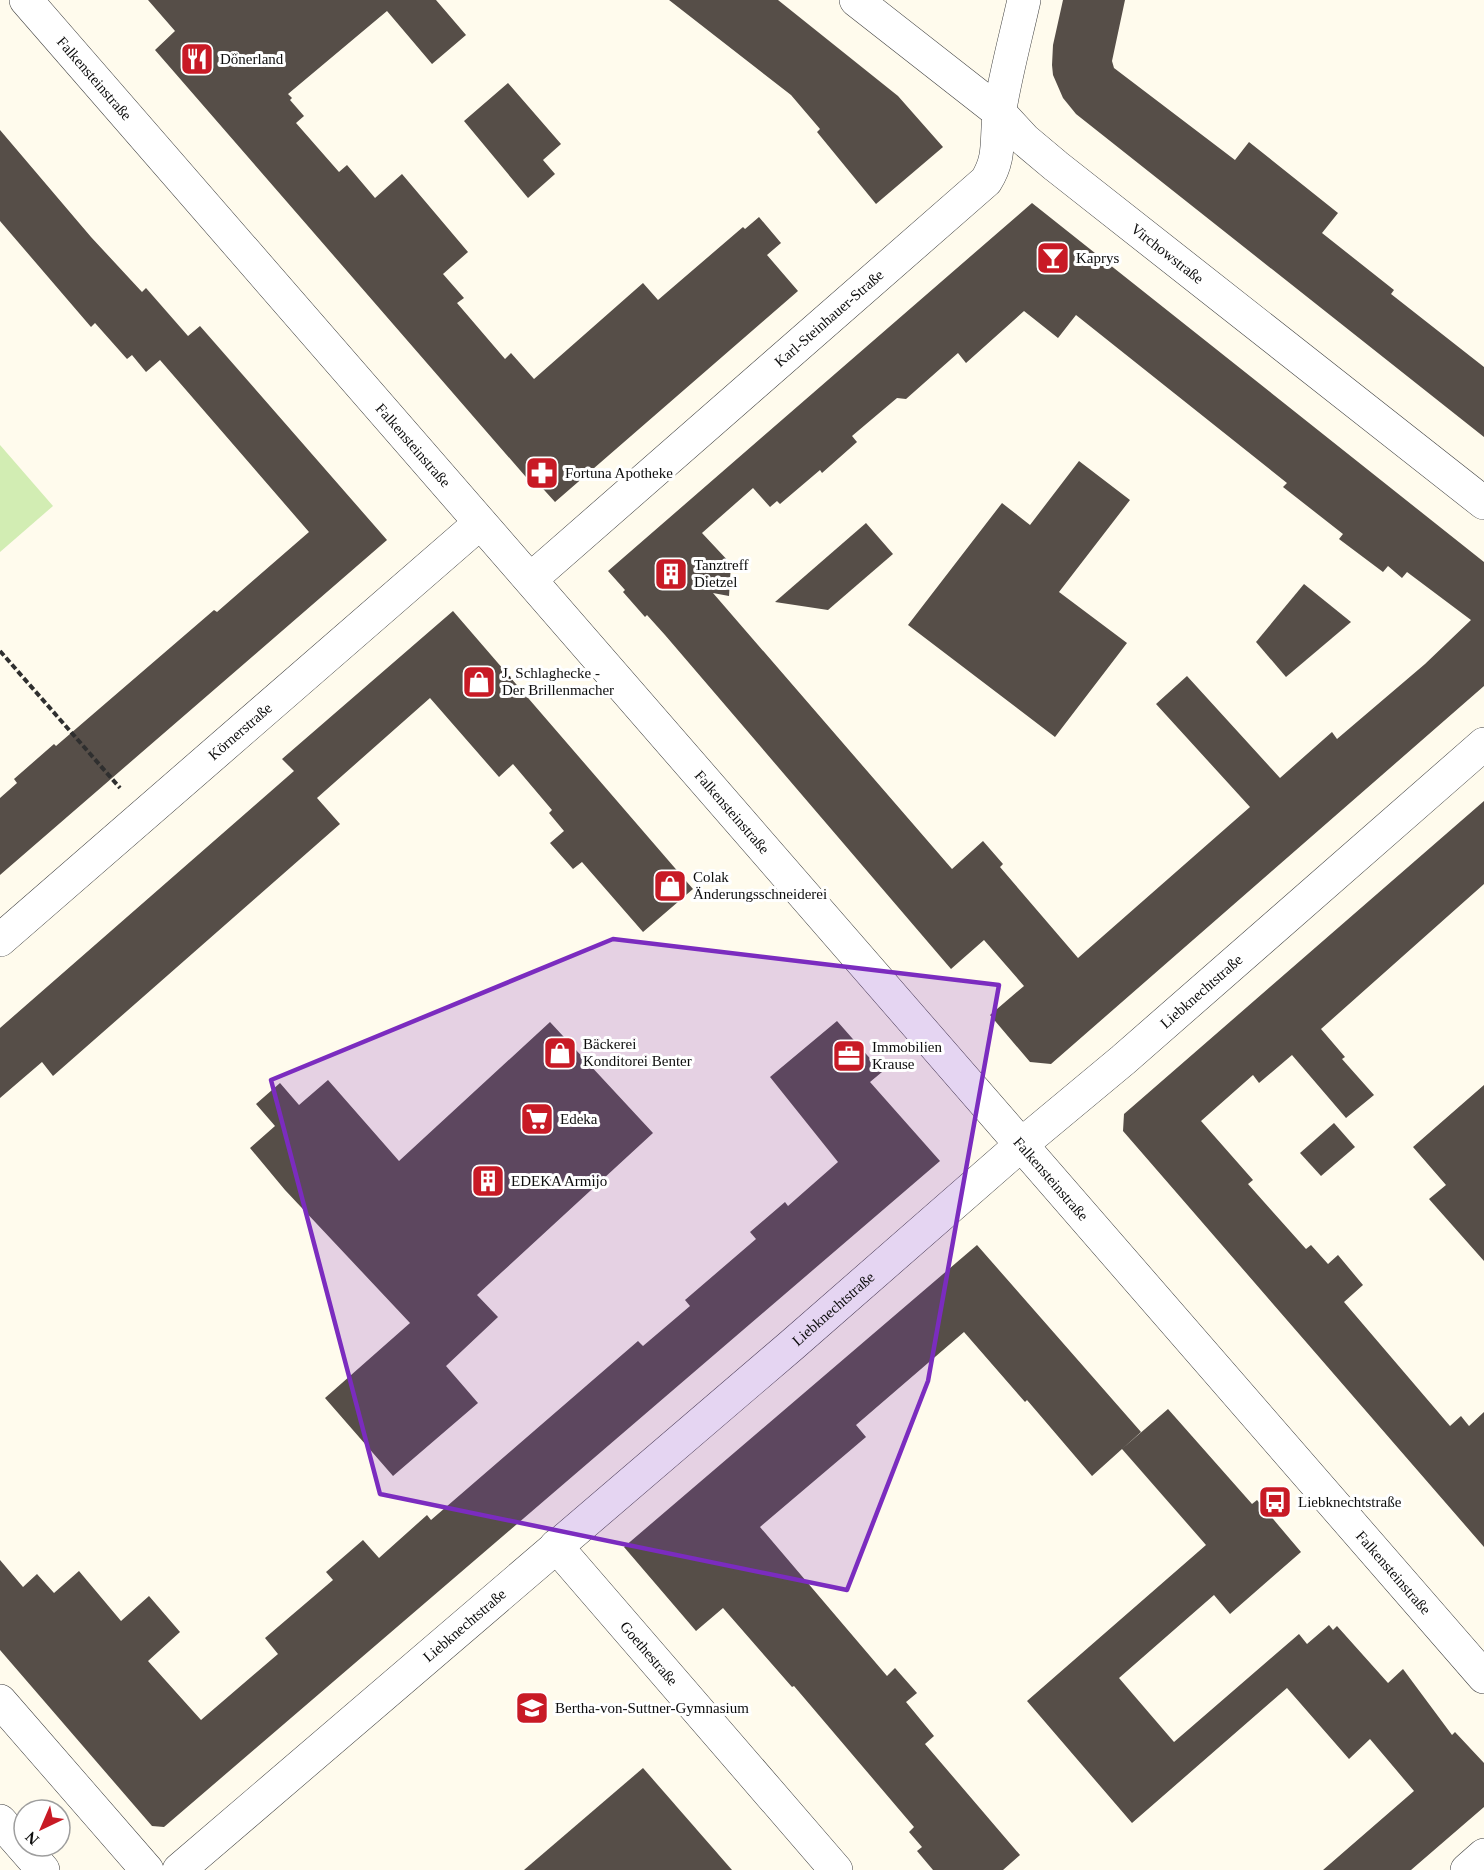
<svg xmlns="http://www.w3.org/2000/svg" width="1484" height="1870" font-family="Georgia,serif">
  <rect width="100%" height="100%" fill="#fffbed"/>
  <path fill="#d2edb3" d="M0,445L53,506L0,552Z"/>
  <g fill="#564e48" fill-rule="evenodd">
    <path d="M148,0H436L466,35L432,64L387,11L288,94L292,98L290,100L304,116L296,123L339,172L347,165L375,198L402,174L468,252L443,274L464,298L457,303L505,359L511,353L534,379L643,283L658,300L743,227L745,229L759,217L781,243L767,255L798,291L555,502L536,481L532,484L155,50L175,31Z"/>
    <path d="M669,0H778L898,96L943,147L876,204L817,132L820,129L791,95Z"/>
    <path d="M1063,0H1125L1112,61L1114,68L1235,160L1249,142L1338,213L1322,233L1394,290L1391,294L1484,367V437L1076,114L1063,98L1053,75L1052,65L1053,45Z"/>
    <path d="M508,83L561,144L543,160L555,174L528,198L464,121Z"/>
    <path d="M0,130L91,237L142,292L146,288L188,336L200,326L387,540L0,875V798L17,783L14,779L54,744L56,746L214,610L217,612L309,532L160,360L146,372L132,355L127,359L95,323L91,327L0,221Z"/>
    <path d="M1032,203L1484,562V686L1051,1064L1030,1062L990,1015L1024,986L984,940L951,969L665,635L647,615L645,617L623,592L625,590L608,571ZM1024,311L1058,338L1076,315L1287,483L1283,487L1343,534L1339,539L1383,572L1388,566L1402,578L1407,572L1471,620L1425,664L1337,739L1332,732L1280,778L1187,676L1156,704L1250,807L1078,958L1000,867L1003,864L983,841L952,869L713,593L729,596L731,564L702,533L753,488L770,507L777,501L780,504L820,470L822,473L857,442L852,436L897,398L906,399L958,353L966,363Z"/>
    <path d="M1079,461L1130,500L1059,592L1127,643L1055,737L908,625L1002,503L1030,525Z"/>
    <path d="M866,523L893,554L828,610L775,602Z"/>
    <path d="M1304,584L1351,622L1286,677L1256,642Z"/>
    <path d="M453,611L693,889L643,932L582,862L573,869L550,843L564,831L549,813L552,810L513,764L499,777L430,698L317,798L340,824L53,1076L42,1062L0,1098V1028L294,771L282,759Z"/>
    <path d="M1484,801V884L1321,1029L1345,1057L1342,1059L1374,1095L1346,1118L1292,1055L1259,1083L1253,1075L1201,1121L1253,1180L1248,1184L1306,1249L1311,1245L1328,1264L1338,1255L1363,1285L1344,1302L1450,1426L1461,1416L1469,1426L1484,1412V1547L1123,1131L1124,1114Z"/>
    <path d="M837,1021L882,1072L870,1082L940,1161L164,1827L152,1826L0,1650V1560L23,1587L37,1574L54,1593L79,1571L121,1621L149,1596L180,1632L148,1661L201,1720L278,1654L265,1638L333,1580L326,1572L363,1540L379,1558L427,1515L431,1520L638,1341L643,1346L690,1306L685,1300L756,1239L750,1232L785,1202L788,1206L838,1162L770,1077Z"/>
    <path d="M550,1022L653,1133L477,1295L498,1317L446,1366L478,1403L393,1476L325,1398L410,1323L285,1190L250,1148L275,1126L256,1104L280,1083L299,1105L328,1080L399,1161Z"/>
    <path d="M1484,1085V1261L1429,1199L1446,1185L1413,1147Z"/>
    <path d="M1334,1123L1355,1147L1321,1176L1300,1153Z"/>
    <path d="M977,1245L1141,1432L1122,1449L1168,1409L1252,1504L1257,1500L1301,1552L1230,1614L1214,1595L1119,1678L1174,1742L1299,1634L1307,1644L1329,1625L1333,1630L1337,1626L1388,1683L1403,1669L1452,1735L1455,1732L1484,1763V1807L1411,1870H1323L1414,1791L1370,1739L1349,1759L1287,1688L1132,1823L1027,1701L1206,1545L1122,1449L1092,1476L1027,1400L1025,1402L964,1332L856,1425L866,1437L760,1527L887,1676L895,1668L917,1693L906,1702L934,1736L925,1744L1020,1855L1003,1870H933L917,1851L922,1847L909,1832L914,1827L794,1686L792,1687L723,1608L696,1631L624,1547Z"/>
    <path d="M643,1768L732,1870H524Z"/>
  </g>
  <g fill="none" stroke-linecap="round" stroke-linejoin="round">
    <defs>
      <g id="minor">
        <path id="s1" d="M26,0L1484,1677"/>
        <path id="s2" d="M856,0L999,112L1025,140L1056,166L1484,503"/>
        <path id="s3" d="M531,579L986,181C1002,156 995,137 1000,109C1006,73 1016,36 1024,0"/>
        <path id="s4" d="M0,940L480,523"/>
        <path id="s5" d="M556,1546L836,1870"/>
        <path d="M0,1701L147,1870"/>
        <path d="M0,1821L43,1870"/>
        <path id="s6" d="M179,1870L792,1345L1022,1144L1123,1060L1484,744"/>
        <path d="M1467,1870L1484,1855"/>
      </g>
    </defs>
    <use href="#minor" stroke="#404040" stroke-width="34"/>
    <path stroke="#2f2f2f" stroke-width="4" stroke-dasharray="6 3" stroke-linecap="butt" d="M0,651L120,788"/>
    <use href="#minor" stroke="#fff" stroke-width="33"/>
  </g>
  <path fill="#7b2cbf" fill-opacity="0.2" stroke="#7b2cbf" stroke-width="4.5" stroke-linejoin="round" d="M613,939L999,985L928,1381L847,1590L380,1494L271,1080Z"/>
  <defs>
    <symbol id="restaurant-square" viewBox="-11 -11 22 22"><rect x="-9" y="-9" width="18" height="18" rx="4" fill="#c81a25" stroke="#fff"/><path d="M-5-6h1v4h1v-4h1v4h1v-4h1v5L-1.5 .5V6h-2V.5L-5-1ZM5-6V6H3V1.5H1.5Q1.5-4 5-6Z" fill="#fff"/></symbol>
    <symbol id="bar-square" viewBox="-11 -11 22 22"><rect x="-9" y="-9" width="18" height="18" rx="4" fill="#c81a25" stroke="#fff"/><path d="M-6-5H6L.8 .8V4.5H3.5V6h-7V4.5H-.8V.8Z" fill="#fff"/></symbol>
    <symbol id="pharmacy-square" viewBox="-11 -11 22 22"><rect x="-9" y="-9" width="18" height="18" rx="4" fill="#c81a25" stroke="#fff"/><path d="M-2-6h4v4h4v4h-4v4h-4v-4h-4v-4h4Z" fill="#fff"/></symbol>
    <symbol id="building-square" viewBox="-11 -11 22 22"><rect x="-9" y="-9" width="18" height="18" rx="4" fill="#c81a25" stroke="#fff"/><path d="M-4-6H4V6H1V3H-1V6H-4ZM-2.5-4.3h1.7v1.8h-1.7ZM.8-4.3h1.7v1.8H.8ZM-2.5-1h1.7V.8h-1.7ZM.8-1h1.7V.8H.8Z" fill="#fff"/></symbol>
    <symbol id="shop-square" viewBox="-11 -11 22 22"><rect x="-9" y="-9" width="18" height="18" rx="4" fill="#c81a25" stroke="#fff"/><path d="M-5-2.5h2.3a2.7 3.5 0 0 1 5.4 0H5L5.5 6h-11ZM-1.5-2.5h3a1.5 2.3 0 0 0-3 0Z" fill="#fff"/></symbol>
    <symbol id="office-square" viewBox="-11 -11 22 22"><rect x="-9" y="-9" width="18" height="18" rx="4" fill="#c81a25" stroke="#fff"/><path d="M-6-3h4V-5.5h4V-3h4V5H-6ZM-1-4.5V-3h2v-1.5ZM-6 0V1H6V0Z" fill="#fff"/></symbol>
    <symbol id="supermarket-square" viewBox="-11 -11 22 22"><rect x="-9" y="-9" width="18" height="18" rx="4" fill="#c81a25" stroke="#fff"/><path d="M-6-5.5h2.5l.6 2H6L4.5 2H-2.5L-4.4-4H-6ZM-1.5 3.2a1.3 1.3 0 1 0 .1 0ZM3 3.2a1.3 1.3 0 1 0 .1 0Z" fill="#fff"/></symbol>
    <symbol id="bus-square" viewBox="-11 -11 22 22"><rect x="-9" y="-9" width="18" height="18" rx="4" fill="#c81a25" stroke="#fff"/><path d="M-5-6H5V4H4V6H2V4H-2V6H-4V4H-5ZM-3.5-4V0h7V-4ZM-3.5 1.2v1.5H-2V1.2ZM2 1.2v1.5H3.5V1.2Z" fill="#fff"/></symbol>
    <symbol id="school-square" viewBox="-11 -11 22 22"><rect x="-9" y="-9" width="18" height="18" rx="4" fill="#c81a25" stroke="#fff"/><path d="M0-5L7-2L0 1L-7-2ZM-4 1L0 2.5L4 1V4Q0 6-4 4Z" fill="#fff"/></symbol>
  </defs>
  <g fill-rule="evenodd">
    <use href="#restaurant-square" x="178" y="40" width="38" height="38"/>
    <use href="#bar-square" x="1034" y="239" width="38" height="38"/>
    <use href="#pharmacy-square" x="523" y="454" width="38" height="38"/>
    <use href="#building-square" x="652" y="555" width="38" height="38"/>
    <use href="#shop-square" x="460" y="663" width="38" height="38"/>
    <use href="#shop-square" x="651" y="867" width="38" height="38"/>
    <use href="#shop-square" x="541" y="1034" width="38" height="38"/>
    <use href="#office-square" x="830" y="1037" width="38" height="38"/>
    <use href="#supermarket-square" x="518" y="1100" width="38" height="38"/>
    <use href="#building-square" x="469" y="1162" width="38" height="38"/>
    <use href="#bus-square" x="1256" y="1483" width="38" height="38"/>
    <use href="#school-square" x="513" y="1689" width="38" height="38"/>
  </g>
  <g text-anchor="middle" stroke-width="6" stroke-linejoin="round" paint-order="stroke">
    <g font-size="15" fill="#0d0d0d" stroke="#fff" text-anchor="start">
      <text x="220" y="64">Dönerland</text>
      <text x="1076" y="263">Kaprys</text>
      <text x="565" y="478">Fortuna Apotheke</text>
      <text x="694" y="570">Tanztreff<tspan x="694" dy="17">Dietzel</tspan></text>
      <text x="502" y="678">J. Schlaghecke -<tspan x="502" dy="17">Der Brillenmacher</tspan></text>
      <text x="693" y="882">Colak<tspan x="693" dy="17">Änderungsschneiderei</tspan></text>
      <text x="583" y="1049">Bäckerei<tspan x="583" dy="17">Konditorei Benter</tspan></text>
      <text x="872" y="1052">Immobilien<tspan x="872" dy="17">Krause</tspan></text>
      <text x="560" y="1124">Edeka</text>
      <text x="511" y="1186">EDEKA Armijo</text>
      <text x="1298" y="1507">Liebknechtstraße</text>
      <text x="555" y="1713">Bertha-von-Suttner-Gymnasium</text>
    </g>
    <g font-size="15" fill="#0d0d0d" stroke="#fff">
      <text dy="5" stroke="none"><textPath href="#s1" startOffset="104">Falkensteinstraße</textPath></text>
      <text dy="5" stroke="none"><textPath href="#s2" startOffset="402">Virchowstraße</textPath></text>
      <text dy="5" stroke="none"><textPath href="#s3" startOffset="396">Karl-Steinhauer-Straße</textPath></text>
      <text dy="5" stroke="none"><textPath href="#s1" startOffset="590">Falkensteinstraße</textPath></text>
      <text dy="5" stroke="none"><textPath href="#s4" startOffset="318">Körnerstraße</textPath></text>
      <text dy="5" stroke="none"><textPath href="#s1" startOffset="1076">Falkensteinstraße</textPath></text>
      <text dy="5" stroke="none"><textPath href="#s6" startOffset="1348">Liebknechtstraße</textPath></text>
      <text dy="5" stroke="none"><textPath href="#s1" startOffset="1562">Falkensteinstraße</textPath></text>
      <text dy="5" stroke="none"><textPath href="#s6" startOffset="862">Liebknechtstraße</textPath></text>
      <text dy="5" stroke="none"><textPath href="#s1" startOffset="2084">Falkensteinstraße</textPath></text>
      <text dy="5" stroke="none"><textPath href="#s6" startOffset="376">Liebknechtstraße</textPath></text>
      <text dy="5" stroke="none"><textPath href="#s5" startOffset="142">Goethestraße</textPath></text>
    </g>
  </g>
  <g transform="translate(42 1828) rotate(224)"><circle r="28" fill="#ffffff" stroke="#9e9e9e" stroke-width="1.5"/>
  <path d="M0-4.5L10 22L0 15L-10 22Z" fill="#c81a25"/>
  <text y="-9" font-size="16" font-weight="bold" text-anchor="middle" fill="#0d0d0d">N</text>
  </g>
</svg>
